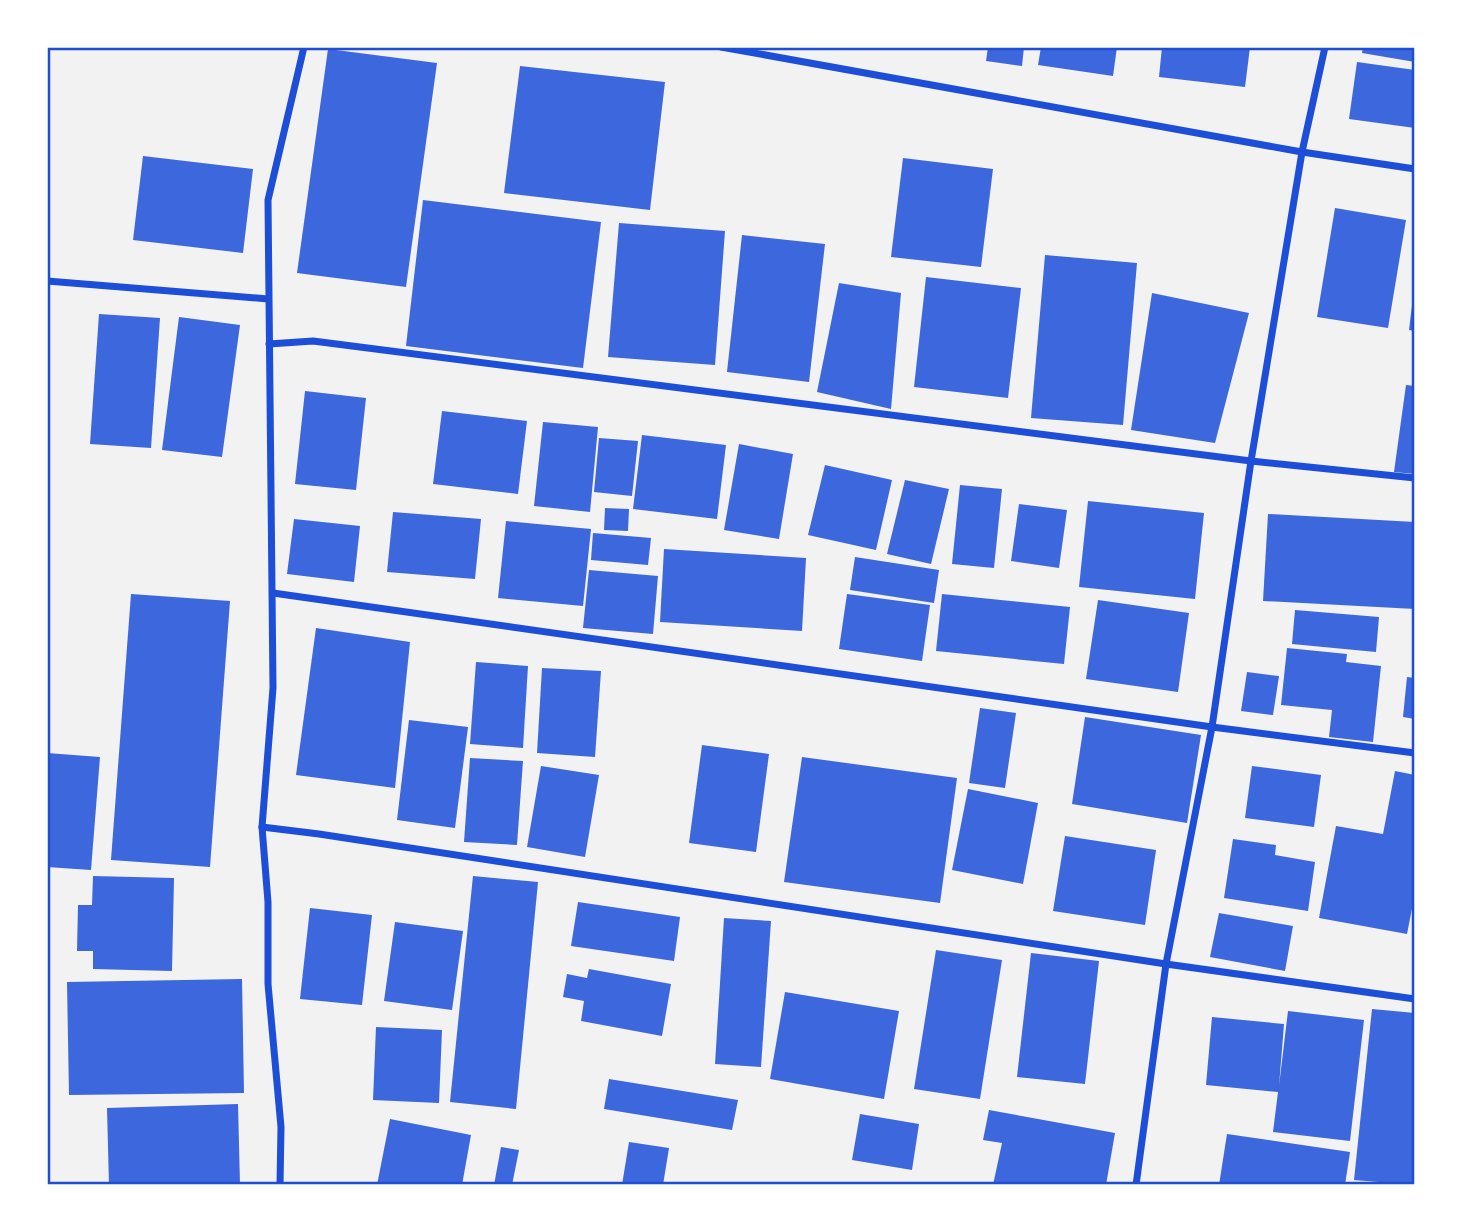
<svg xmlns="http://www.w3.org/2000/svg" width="1462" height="1232" font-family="'Noto Sans',sans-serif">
  <rect width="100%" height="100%" fill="#f2f2f2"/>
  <g fill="#3d67dc">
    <path d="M988,47H1024L1022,66L986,61Z"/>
    <path d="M1041,47H1117L1113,76L1038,65Z"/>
    <path d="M1162,47H1250L1245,87L1159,77Z"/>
    <path d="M1363,47H1415V62L1362,53Z"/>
    <path d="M328,49L437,63L406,287L297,273Z"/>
    <path d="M1357,62L1415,70V128L1349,119Z"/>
    <path d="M520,66L665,82L650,210L504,193Z"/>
    <path d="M143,156L253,169L243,253L133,240Z"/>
    <path d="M903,158L993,169L981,267L891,257Z"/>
    <path d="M423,200L601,222L583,368L406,346Z"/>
    <path d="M1335,208L1406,220L1388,328L1317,317Z"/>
    <path d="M619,223L725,231L715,365L608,357Z"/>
    <path d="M742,235L825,244L809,382L727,372Z"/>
    <path d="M1045,255L1137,263L1123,425L1031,418Z"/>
    <path d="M926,277L1021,288L1008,398L914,387Z"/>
    <path d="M839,283L901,293L891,409L817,392Z"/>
    <path d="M1152,293L1249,313L1215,443L1131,430Z"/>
    <path d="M1413,297H1415V331L1409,330Z"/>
    <path d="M99,314L160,318L151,448L90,444Z"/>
    <path d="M179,317L240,325L222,457L162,450Z"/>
    <path d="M1406,385L1415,386V474L1394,472Z"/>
    <path d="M305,391L366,398L356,490L295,484Z"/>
    <path d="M442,411L527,421L518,494L433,484Z"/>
    <path d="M543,422L598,427L590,512L534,506Z"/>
    <path d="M642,435L726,445L717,519L633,509Z"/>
    <path d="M599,438L638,441L632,496L594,492Z"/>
    <path d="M739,444L793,454L779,539L724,530Z"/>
    <path d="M825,465L892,480L876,550L808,535Z"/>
    <path d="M905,480L949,489L931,564L887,554Z"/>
    <path d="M960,485L1002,489L994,568L952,564Z"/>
    <path d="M1088,501L1204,513L1195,599L1079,587Z"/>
    <path d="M1019,504L1067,510L1059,568L1011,561Z"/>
    <path d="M605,508L629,509L628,531L604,530Z"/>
    <path d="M393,512L481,519L475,579L387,572Z"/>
    <path d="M1268,514L1415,522V609L1263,601Z"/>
    <path d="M294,519L360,526L354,582L287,574Z"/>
    <path d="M506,521L591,529L583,606L498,598Z"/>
    <path d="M593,533L651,538L648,565L591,560Z"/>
    <path d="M664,549L806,558L802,631L660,622Z"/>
    <path d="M855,557L939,570L934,603L850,590Z"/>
    <path d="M589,570L658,576L653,634L583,628Z"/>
    <path d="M131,594L230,601L210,867L111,860Z"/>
    <path d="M847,594L930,605L922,661L839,649Z"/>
    <path d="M942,594L1070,607L1064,664L936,651Z"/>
    <path d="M1098,600L1189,613L1178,692L1086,679Z"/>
    <path d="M1295,610L1379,617L1376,652L1292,644Z"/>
    <path d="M316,628L410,642L395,788L296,775Z"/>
    <path d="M1287,648L1347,654L1346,662L1381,666L1373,742L1329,737L1332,710L1281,705Z"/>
    <path d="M476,662L528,666L523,748L470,744Z"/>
    <path d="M542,668L601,671L595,757L537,753Z"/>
    <path d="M1247,672L1279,676L1273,715L1241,711Z"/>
    <path d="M1407,677L1415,678V719L1403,717Z"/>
    <path d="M980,708L1016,713L1005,788L969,783Z"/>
    <path d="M1085,717L1201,735L1187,823L1072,804Z"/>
    <path d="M409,720L468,727L455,828L397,820Z"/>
    <path d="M702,745L769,754L756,852L689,843Z"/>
    <path d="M47,753L100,757L91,870L47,867Z"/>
    <path d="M802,757L957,778L940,903L784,882Z"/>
    <path d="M470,758L523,761L517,845L464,842Z"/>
    <path d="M541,766L599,775L585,857L527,847Z"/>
    <path d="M1252,766L1321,775L1314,827L1245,818Z"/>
    <path d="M1395,771L1415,775V893L1407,934L1319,918L1336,826L1383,834Z"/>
    <path d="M968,789L1038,803L1023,884L952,870Z"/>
    <path d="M1065,836L1156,850L1145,925L1053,911Z"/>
    <path d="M1233,839L1276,845L1275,855L1315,862L1308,911L1224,898Z"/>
    <path d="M93,876L174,878L172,971L93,969V951H77L78,905H92Z"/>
    <path d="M473,876L538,882L516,1109L450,1102Z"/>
    <path d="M578,902L680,917L674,961L571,946Z"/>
    <path d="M310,908L372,915L362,1005L300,999Z"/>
    <path d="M1219,913L1293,926L1285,971L1210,957Z"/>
    <path d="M724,918L771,921L761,1067L715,1064Z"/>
    <path d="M395,922L463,931L452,1010L384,1001Z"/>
    <path d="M936,950L1002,960L980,1099L914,1089Z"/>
    <path d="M1031,953L1099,961L1085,1084L1017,1077Z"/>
    <path d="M589,969L671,984L662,1036L581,1021L584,1001L563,997L567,974L587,978Z"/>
    <path d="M242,979L244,1093L69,1095L67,982Z"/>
    <path d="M785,992L899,1011L884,1099L770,1079Z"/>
    <path d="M1372,1009L1415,1013V1185L1354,1180Z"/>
    <path d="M1288,1011L1364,1020L1350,1141L1273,1132L1278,1092L1206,1085L1212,1017L1284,1024L1279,1086Z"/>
    <path d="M376,1027L442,1030L439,1103L373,1100Z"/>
    <path d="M609,1079L738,1100L732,1130L604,1109Z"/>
    <path d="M238,1104L240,1185H109L107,1108Z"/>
    <path d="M989,1110L1115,1133L1106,1185H993L1002,1143L983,1140Z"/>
    <path d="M860,1114L919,1124L912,1170L852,1160Z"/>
    <path d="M390,1119L471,1135L462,1185H377Z"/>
    <path d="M1227,1134L1350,1152L1345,1185H1219Z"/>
    <path d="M629,1142L669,1148L663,1185H622Z"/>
    <path d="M501,1147L519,1150L512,1185H494Z"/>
  </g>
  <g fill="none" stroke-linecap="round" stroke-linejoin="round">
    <g stroke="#1d4ed8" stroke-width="7">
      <path d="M721,47L1302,152L1415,169"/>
      <path d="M47,281L268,299"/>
      <path d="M269,344L313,341L1251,461L1415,478"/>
      <path d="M273,593L1212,727L1415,753"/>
      <path d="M262,827L319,834L1166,964L1415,999"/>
      <path d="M280,1185L281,1127L268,984V902L262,827L273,688L268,200L304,47"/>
      <path d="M1136,1185L1166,964L1212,727L1251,461L1302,152L1325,47"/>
    </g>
  </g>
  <rect width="1462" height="1232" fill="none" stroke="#ffffff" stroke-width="98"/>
  <rect x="49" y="49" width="1364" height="1134" fill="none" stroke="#1d4ed8" stroke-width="2.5"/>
</svg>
